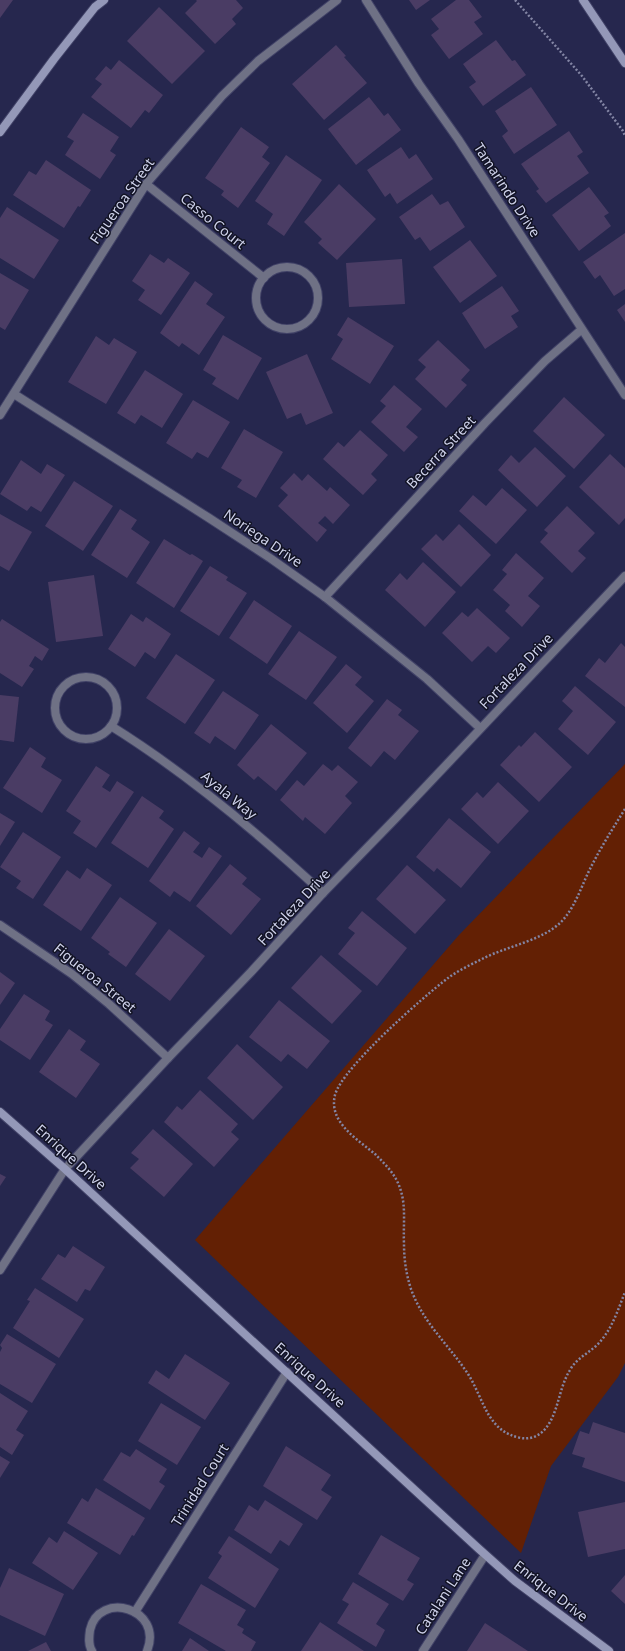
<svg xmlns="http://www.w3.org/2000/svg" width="625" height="1651" font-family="'Noto Sans',sans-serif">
  <rect width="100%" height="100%" fill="#26274e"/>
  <path fill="#632004" d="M625,764V1363L618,1377L551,1466L521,1553L195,1240L459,935Z"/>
  <g fill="#4a3c64">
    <path d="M0,0H13L0,18Z"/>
    <path d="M196,0H236L243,8L232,19L236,24L215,44L185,13L197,1Z"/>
    <path d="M409,0H430L416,10Z"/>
    <path d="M456,0H469L482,17L474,22L483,34L449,59L431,35L439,29L431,19Z"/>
    <path d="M159,7L205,51L172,84L127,41Z"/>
    <path d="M496,40L512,61L515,60L526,75L483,106L469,87L476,82L463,64Z"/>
    <path d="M336,45L346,56L344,57L367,83L324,120L292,84Z"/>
    <path d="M119,60L163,95L149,113L145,110L131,128L91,97L102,84L95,79L106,66L111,70Z"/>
    <path d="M531,87L557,125L514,154L502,136L508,131L495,111Z"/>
    <path d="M369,97L384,116L388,113L401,130L356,165L328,129Z"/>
    <path d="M83,113L119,137L110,151L116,155L100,179L65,155L74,141L67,137Z"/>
    <path d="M241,127L269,147L262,157L270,163L238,208L221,195L224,191L205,178Z"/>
    <path d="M569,131L583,152L577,156L589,173L546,203L536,191L539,189L521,164Z"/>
    <path d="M401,147L409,159L416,154L433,179L397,204L390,193L385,197L367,170Z"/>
    <path d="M286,155L322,180L284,236L267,224L273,214L255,201Z"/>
    <path d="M46,160L91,190L80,207L78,206L64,228L13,195L29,171L36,175Z"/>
    <path d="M339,184L376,219L337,260L318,243L322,239L304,222Z"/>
    <path d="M589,187L609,213L604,216L611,226L579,251L552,215Z"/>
    <path d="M432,194L440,205L448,201L465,227L430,251L420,237L415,240L399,217Z"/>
    <path d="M7,207L59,240L34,279L0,258V218Z"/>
    <path d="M625,233V289L614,296L600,275L595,279L583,262Z"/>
    <path d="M470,240L497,276L460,303L433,267Z"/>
    <path d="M150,254L164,263L168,258L190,273L161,315L138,300L145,290L132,281Z"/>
    <path d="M402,259L405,304L349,307L346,263Z"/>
    <path d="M0,273L29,290L5,330L0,327Z"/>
    <path d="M195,281L213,294L206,304L225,317L199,355L182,343L179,347L160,333Z"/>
    <path d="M502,286L519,311L511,316L518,327L485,349L462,313Z"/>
    <path d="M625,304V322L617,310Z"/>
    <path d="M348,317L394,346L370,384L331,359L343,339L337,335Z"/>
    <path d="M223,335L262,358L238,400L212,384L216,378L203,370Z"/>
    <path d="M96,336L109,345L114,338L137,352L106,404L68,382Z"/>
    <path d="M438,340L470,370L461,380L467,385L446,408L415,379L426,367L418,360Z"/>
    <path d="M307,354L333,413L306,425L301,413L287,419L266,372Z"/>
    <path d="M145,370L183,394L162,428L141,415L135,424L117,413Z"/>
    <path d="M394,385L422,409L406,427L418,437L404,452L371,422L386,406L380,401Z"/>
    <path d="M564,397L605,435L574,469L533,431Z"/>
    <path d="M193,400L230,422L208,458L197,452L192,459L166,443Z"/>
    <path d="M244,429L283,452L256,498L237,487L242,480L221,468Z"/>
    <path d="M360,430L388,455L371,474L377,480L363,495L323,459L338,442L344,447Z"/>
    <path d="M535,447L566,476L537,507L498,470L511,455L519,463Z"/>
    <path d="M610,454L625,468V518L619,525L579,487Z"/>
    <path d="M21,460L41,474L47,464L65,475L41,512L31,506L27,511L0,494Z"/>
    <path d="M294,473L302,481L308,474L327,491L330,487L350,505L333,524L325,516L318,523L327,530L317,542L278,506L288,495L280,488Z"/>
    <path d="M74,481L113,506L83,551L45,526Z"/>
    <path d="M502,488L527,510L496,544L459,511L473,495L486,506Z"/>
    <path d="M567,506L595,533L578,551L586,558L572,573L540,542L548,533L544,530Z"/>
    <path d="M120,509L137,520L131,529L150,542L127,578L91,555Z"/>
    <path d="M0,514L32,532L9,571L0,566Z"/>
    <path d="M459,524L491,555L461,587L421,549L436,534L443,541Z"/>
    <path d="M164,539L190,555L192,554L203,561L174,608L136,583Z"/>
    <path d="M516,553L544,578L528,596L540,606L522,627L505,611L510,605L493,590L507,574L502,570Z"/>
    <path d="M423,562L456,592L425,627L385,590L400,573L407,580Z"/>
    <path d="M210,566L228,577L226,580L247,593L219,636L180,611Z"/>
    <path d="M94,575L103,636L56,642L48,582Z"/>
    <path d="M254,600L292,626L267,664L229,638Z"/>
    <path d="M477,608L510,638L496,653L488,646L472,662L442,633L462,612L468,617Z"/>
    <path d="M131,614L143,622L146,617L171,634L155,659L145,652L135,667L108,649Z"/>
    <path d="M2,619L49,649L42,661L35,656L29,666L34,669L22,687L0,673V622Z"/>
    <path d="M299,631L337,657L306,700L268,674Z"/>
    <path d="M621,643L625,647V707L585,676L599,658L605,663Z"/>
    <path d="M176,654L215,680L185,724L146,698Z"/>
    <path d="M346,664L362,677L355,685L374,701L347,733L313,703Z"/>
    <path d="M575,686L616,722L588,755L558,729L573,711L562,701Z"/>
    <path d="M223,691L259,715L235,750L215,736L210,744L194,733Z"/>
    <path d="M0,695L19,697L14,742L0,740Z"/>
    <path d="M387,699L402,710L398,715L419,731L395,760L384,751L371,767L348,748Z"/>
    <path d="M271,724L307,753L276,791L258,776L254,780L237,765Z"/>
    <path d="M535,732L572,767L539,802L500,765L519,745L521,747Z"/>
    <path d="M30,747L46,758L41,767L62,780L42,813L3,788Z"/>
    <path d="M323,764L332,771L338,765L358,782L345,796L352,803L325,834L305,817L303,821L280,800L297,780L304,786Z"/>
    <path d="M96,766L110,775L102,787L110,792L117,781L134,792L96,848L73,833L81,821L66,811Z"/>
    <path d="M498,782L529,811L498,844L461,809L477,792L483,798Z"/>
    <path d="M142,796L164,811L159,818L174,829L148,868L111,843Z"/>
    <path d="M0,813L15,822L0,846Z"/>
    <path d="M449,818L491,852L461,888L437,868L434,872L416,857Z"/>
    <path d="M184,831L200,843L193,852L202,858L209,847L222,856L190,902L174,891L170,897L149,881Z"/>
    <path d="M23,832L61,857L33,899L16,888L21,881L0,867Z"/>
    <path d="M230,864L247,878L242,884L261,899L231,935L196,906Z"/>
    <path d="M407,865L446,900L415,934L376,899Z"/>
    <path d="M87,868L112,885L81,931L43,905L67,870L80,879Z"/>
    <path d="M120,897L157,923L126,967L108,954L110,952L91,938Z"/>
    <path d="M362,911L407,948L377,986L338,954L355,933L348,928Z"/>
    <path d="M169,929L205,956L170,1001L135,974Z"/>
    <path d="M321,955L362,991L332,1024L291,988Z"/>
    <path d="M0,972L15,983L0,1005Z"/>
    <path d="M24,994L50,1011L45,1020L53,1025L30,1060L0,1040V1029Z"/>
    <path d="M279,1000L330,1041L307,1069L288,1054L281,1062L249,1037Z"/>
    <path d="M69,1029L86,1041L80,1050L100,1064L76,1098L39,1072Z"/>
    <path d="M237,1044L283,1087L253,1120L207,1078Z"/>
    <path d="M200,1090L238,1124L231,1132L239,1139L214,1167L164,1122L177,1106L182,1110Z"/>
    <path d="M153,1129L193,1164L164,1197L130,1168L139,1159L131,1153Z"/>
    <path d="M0,1174L6,1177L0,1186Z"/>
    <path d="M73,1246L105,1267L90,1291L85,1289L77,1302L41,1279L58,1254L65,1258Z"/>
    <path d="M35,1288L84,1319L59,1358L13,1328L30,1301L27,1300Z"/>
    <path d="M7,1334L56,1364L32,1403L0,1384V1352L2,1348L0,1345Z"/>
    <path d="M185,1354L230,1383L205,1420L148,1383L156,1370L169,1379Z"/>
    <path d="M0,1393L28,1411L16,1430L24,1435L12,1455L0,1447Z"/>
    <path d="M161,1403L201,1427L177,1465L138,1441Z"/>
    <path d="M593,1422L625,1433V1482L582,1467L585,1458L572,1454L580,1431L589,1434Z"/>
    <path d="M286,1446L331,1475L321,1490L332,1497L317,1520L263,1486Z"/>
    <path d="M136,1449L167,1469L159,1482L165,1486L150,1510L103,1480L121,1452L130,1457Z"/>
    <path d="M0,1456L10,1462L0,1478Z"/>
    <path d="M96,1488L145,1518L134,1536L132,1535L120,1555L67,1523L82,1498L88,1502Z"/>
    <path d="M265,1500L303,1524L289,1546L280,1540L271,1554L234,1530L249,1505L258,1511Z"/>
    <path d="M625,1502V1549L588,1557L578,1512Z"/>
    <path d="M64,1531L98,1553L73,1590L32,1563L49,1537L57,1543Z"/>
    <path d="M381,1535L420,1558L407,1580L414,1584L403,1601L358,1574Z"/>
    <path d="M229,1536L279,1569L255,1608L208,1578L222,1556L218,1553Z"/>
    <path d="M9,1568L64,1594L45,1636L0,1615V1588Z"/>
    <path d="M625,1575V1604L611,1591Z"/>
    <path d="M353,1582L389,1604L376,1624L385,1630L376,1647L337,1623L349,1604L342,1600Z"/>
    <path d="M201,1584L246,1610L237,1625L244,1629L242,1633L256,1642L251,1651H226L178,1623Z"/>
    <path d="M320,1622L364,1651H301Z"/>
    <path d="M485,1623L528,1651H467Z"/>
    <path d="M190,1638L209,1651H182Z"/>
    <path d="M46,1642L51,1651H28Z"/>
  </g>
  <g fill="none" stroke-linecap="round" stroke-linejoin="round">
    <defs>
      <g id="street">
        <path d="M366,0L419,84L458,139L625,395"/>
        <path d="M146,184L264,278"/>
        <circle cx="287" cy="298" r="31"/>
        <path d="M14,394L209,518L270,558L325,597L427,679L480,728"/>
        <path d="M0,415L146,184L222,96L258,61L337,0"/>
        <path d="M325,597L485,423L545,361L581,330"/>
        <circle cx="86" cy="708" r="31"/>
        <path d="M111,726C188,774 257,832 323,893"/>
        <path d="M0,925L72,974L109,1004L168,1058"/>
        <path d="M0,1270L65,1169L168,1058L251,972L323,893L396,818L625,576"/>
        <path d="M135,1612L287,1372"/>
        <path d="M92,1651C88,1645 89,1637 90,1630C99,1590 164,1608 147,1651"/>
        <path d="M423,1651L485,1555"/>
      </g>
      <g id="secondary">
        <path d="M583,0L625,63"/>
        <path d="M0,132L54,59L95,7L104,0"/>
        <path d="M0,1112L65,1169L479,1549L515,1581L609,1651"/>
      </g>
    </defs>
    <use href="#street" stroke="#414267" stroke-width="10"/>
    <use href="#secondary" stroke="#414267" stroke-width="10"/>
    <g stroke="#8385a4" stroke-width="2.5" stroke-dasharray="2 2" stroke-linecap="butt">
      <path d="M515,0L582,76L623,131L625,136"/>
      <path d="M625,809C613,828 601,847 591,867C582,884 576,906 562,921C544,940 508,946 484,958C472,964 459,970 448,978C423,997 342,1068 335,1095C328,1123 359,1140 376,1155C384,1163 393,1172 398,1183C407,1203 403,1222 404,1244C404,1259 406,1274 411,1289C423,1323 449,1345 468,1374C484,1399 487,1432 521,1438C534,1440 544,1433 550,1422C559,1406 560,1386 570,1370C576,1359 587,1354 596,1346C611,1332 618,1310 625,1292"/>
    </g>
    <use href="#street" stroke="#6f7185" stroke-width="8"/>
    <use href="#secondary" stroke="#9498b8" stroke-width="8"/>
  </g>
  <g text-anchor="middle" stroke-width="3" stroke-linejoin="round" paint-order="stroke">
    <g font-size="14" fill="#cfd2eb" stroke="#121324">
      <text transform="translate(507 190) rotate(57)" y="5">Tamarindo Drive</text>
      <text transform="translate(122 201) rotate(-55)" y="5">Figueroa Street</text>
      <text transform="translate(213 221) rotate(39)" y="5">Casso Court</text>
      <text transform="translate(441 452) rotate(-47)" y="5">Becerra Street</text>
      <text transform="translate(263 538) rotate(34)" y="5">Noriega Drive</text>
      <text transform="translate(516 671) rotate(-46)" y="5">Fortaleza Drive</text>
      <text transform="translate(229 795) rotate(39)" y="5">Ayala Way</text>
      <text transform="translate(294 907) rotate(-47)" y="5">Fortaleza Drive</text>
      <text transform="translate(95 978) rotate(39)" y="5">Figueroa Street</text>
      <text transform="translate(71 1157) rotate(42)" y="5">Enrique Drive</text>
      <text transform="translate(310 1375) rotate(42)" y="5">Enrique Drive</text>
      <text transform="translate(200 1485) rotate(-58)" y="5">Trinidad Court</text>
      <text transform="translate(551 1591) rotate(38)" y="5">Enrique Drive</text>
      <text transform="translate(443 1596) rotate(-57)" y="5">Catalani Lane</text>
    </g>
  </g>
</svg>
